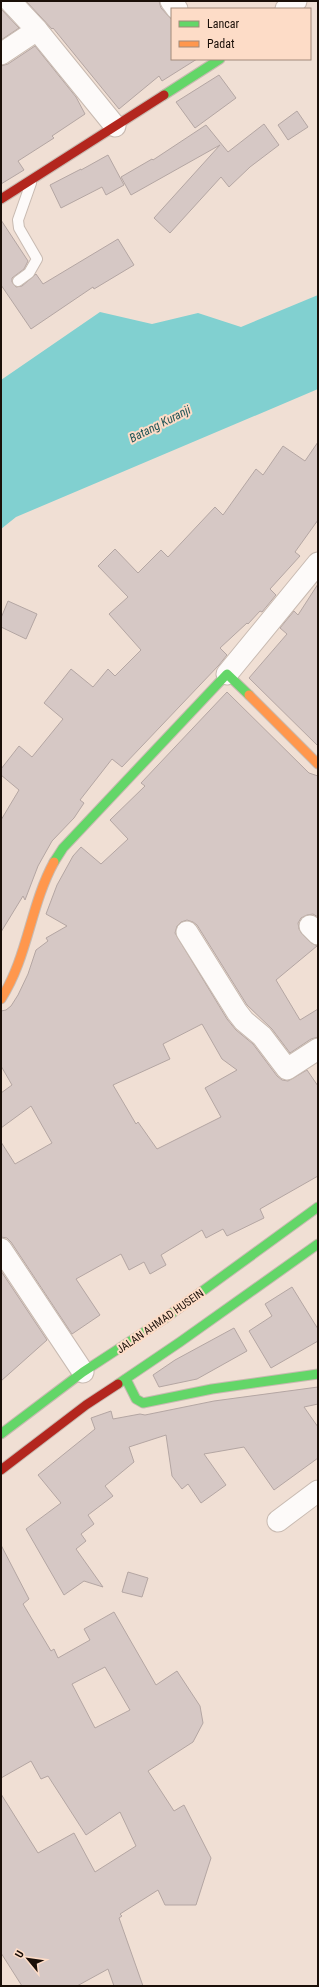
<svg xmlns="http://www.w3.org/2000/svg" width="319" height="1987" font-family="'Roboto Condensed',sans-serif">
  <rect width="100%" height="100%" fill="#f0dfd4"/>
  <path fill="#81d0d0" d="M318,295V389L16,517L1,529V380L100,312L152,324L198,313L241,327Z"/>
  <g fill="#d6c8c5" stroke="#b4a6a3" fill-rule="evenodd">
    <path d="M26,1H159L161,8L172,20V59H197L162,81L159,76L119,109L53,28L52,29Z"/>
    <path d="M1,9L19,28L1,40Z"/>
    <path d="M35,46L76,97L85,114L52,136L54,138L18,161L24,170L1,184V66L8,64Z"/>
    <path d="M219,75L236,98L195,128L176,102Z"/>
    <path d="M297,111L308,127L288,140L278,125Z"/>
    <path d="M264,124L279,145L250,167L229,187L221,177L170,233L154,218L220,145L131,195L121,177L152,159L153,160L206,125L228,152Z"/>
    <path d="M108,155L124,185L106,195L102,187L61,208L50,185L81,169V170Z"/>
    <path d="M1,220L28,261L24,269L12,278V282L16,287L22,286L36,274L43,284L118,239L134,265L94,289L93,287L31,329L1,285Z"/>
    <path d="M318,442V520L295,552L300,556L270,589L276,595L262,612L260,611L248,624L247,623L220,648L227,655L219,665L122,767L112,759L80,800L84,803L74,818L52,841L38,866L25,900L23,896L1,932V820L19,790L1,775V769L19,746L32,757L63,719L44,703L71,669L93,687L108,669L115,676L141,650L109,614L128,597L98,566L115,549L138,573L161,550L168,557L215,507L223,515L256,469L263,475L283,446L305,461Z"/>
    <path d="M318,584V746L249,678L287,634L280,628L294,611L298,615Z"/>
    <path d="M8,601L37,614L26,639L1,627V618Z"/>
    <path d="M227,692L309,773L318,776V917L313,914L307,915L301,918L298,923L299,929L302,934L310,942L317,946L276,980L300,1020L318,1009V1037L311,1039L290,1053L272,1029L247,1005L197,925L193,922L187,920L181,922L177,926L175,933L227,1019L236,1030L253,1044L277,1076L282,1080L288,1081L307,1070L318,1086V1176L260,1209L264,1218L227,1236L223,1229L206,1238L202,1230L161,1255L166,1265L150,1274L144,1262L129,1270L121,1254L76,1279L100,1315L72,1334L11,1242L7,1238L1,1237V1142L15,1164L52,1143L31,1106L1,1128V1093L12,1085L1,1066V1011L6,1010L11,1006L18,995L28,974L36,950L48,941L46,938L67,926L46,914L57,885L73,856L81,847L101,864L128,839L110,820L145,786L141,783ZM202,1024L222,1059L237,1070L205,1088L221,1117L157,1149L138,1122L136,1124L113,1085L170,1059L163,1044Z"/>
    <path d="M1,1271L47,1340L1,1381Z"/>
    <path d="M292,1287L318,1329V1341L271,1368L249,1331L272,1316L265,1304Z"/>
    <path d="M234,1328L247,1351L197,1379L159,1387L153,1375L175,1360Z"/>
    <path d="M318,1387V1404L304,1407L318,1427V1458L274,1490L244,1447L204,1454L226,1485L201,1503L188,1484L182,1489L172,1476L166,1435L129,1447L134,1462L105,1486L113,1496L88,1515L94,1524L81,1534L86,1541L76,1549L103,1587L84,1581L64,1595L26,1529L61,1503L38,1475L95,1429L91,1418L111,1411L113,1419L140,1414L145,1415L214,1401Z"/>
    <path d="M1,1545L29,1599L23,1604L51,1651L54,1649L58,1658L90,1640L84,1629L114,1612L156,1685L177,1671L200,1706L203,1723L193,1742L148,1771L174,1811L184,1805L211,1858L196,1905H165L158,1890L120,1914L122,1916L119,1918L143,1986H114L108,1969L77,1986H22L1,1953V1794L38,1853L74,1833L95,1872L136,1846L120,1812L86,1835L48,1776L41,1779L31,1761L1,1778ZM105,1667L130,1710L95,1728L72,1684Z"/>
    <path d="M128,1572L148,1578L142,1597L122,1592Z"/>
  </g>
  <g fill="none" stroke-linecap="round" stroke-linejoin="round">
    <defs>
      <path id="lane" d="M18,281L29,273L37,259L19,228L18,220L31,183"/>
      <g id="street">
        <path d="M10,1L37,30L115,126"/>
        <path d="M171,1L177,9"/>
        <path d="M286,9L296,1"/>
        <path d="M1,54L37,30"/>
        <path d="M227,674L318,563"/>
        <path d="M310,926L318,934"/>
        <path d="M187,932L237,1012L244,1021L262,1036L287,1069L318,1049"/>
        <path d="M1,1249L83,1372"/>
        <path d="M278,1521L318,1491"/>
      </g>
      <g id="fast">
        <path d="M164,95L220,59"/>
        <path d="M54,862L63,848L227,674L249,695"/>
        <path d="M126,1379L136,1399L143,1403L212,1389L318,1374"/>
        <path d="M118,1384L180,1342L318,1244"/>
        <path d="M1,1434L83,1372L164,1319L318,1207"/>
      </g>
      <g id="slow">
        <path d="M249,695L318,764"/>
        <path d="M1,999C28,957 30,906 54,862"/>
      </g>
      <g id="jam">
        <path d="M1,199L164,95"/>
        <path d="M1,1470L86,1405L118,1384"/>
      </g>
    </defs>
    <use href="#lane" stroke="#c8bab1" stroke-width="12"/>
    <use href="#street" stroke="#c8bab1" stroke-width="23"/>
    <use href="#fast" stroke="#c8bab1" stroke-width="11"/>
    <use href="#slow" stroke="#c8bab1" stroke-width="11"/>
    <use href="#jam" stroke="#c8bab1" stroke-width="11"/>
    <use href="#lane" stroke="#fdfaf9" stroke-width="10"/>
    <use href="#street" stroke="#fdfaf9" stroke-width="21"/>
    <use href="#fast" stroke="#63d668" stroke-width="9"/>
    <use href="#slow" stroke="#ff974d" stroke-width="9"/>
    <use href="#jam" stroke="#b3261e" stroke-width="9"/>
  </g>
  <g text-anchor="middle" stroke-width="4" stroke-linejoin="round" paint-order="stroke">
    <g font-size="11" fill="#1a0f08" stroke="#fddcc7">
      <text transform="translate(160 1321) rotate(-35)" y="4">JALAN AHMAD HUSEIN</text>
    </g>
    <g font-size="12" font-style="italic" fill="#215557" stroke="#fddcc7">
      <text transform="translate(160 424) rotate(-27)" y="4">Batang Kuranji</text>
    </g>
  </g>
  <rect width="319" height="1987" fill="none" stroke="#1a0f08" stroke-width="4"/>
  <rect x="171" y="8" width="140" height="52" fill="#fddcc7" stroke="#a28a7b"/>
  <rect x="179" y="21" width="20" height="6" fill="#63d668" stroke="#a28a7b"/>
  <text x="207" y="28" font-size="12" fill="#1a0f08">Lancar</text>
  <rect x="179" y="41" width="20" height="6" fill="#ff974d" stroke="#a28a7b"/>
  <text x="207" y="48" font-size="12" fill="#1a0f08">Padat</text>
  <g transform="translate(28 1959) rotate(299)" stroke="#fddcc7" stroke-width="3" paint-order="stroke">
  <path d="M0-3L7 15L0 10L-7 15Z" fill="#1a0f08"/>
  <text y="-6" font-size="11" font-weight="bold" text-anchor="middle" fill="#1a0f08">U</text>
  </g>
</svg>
